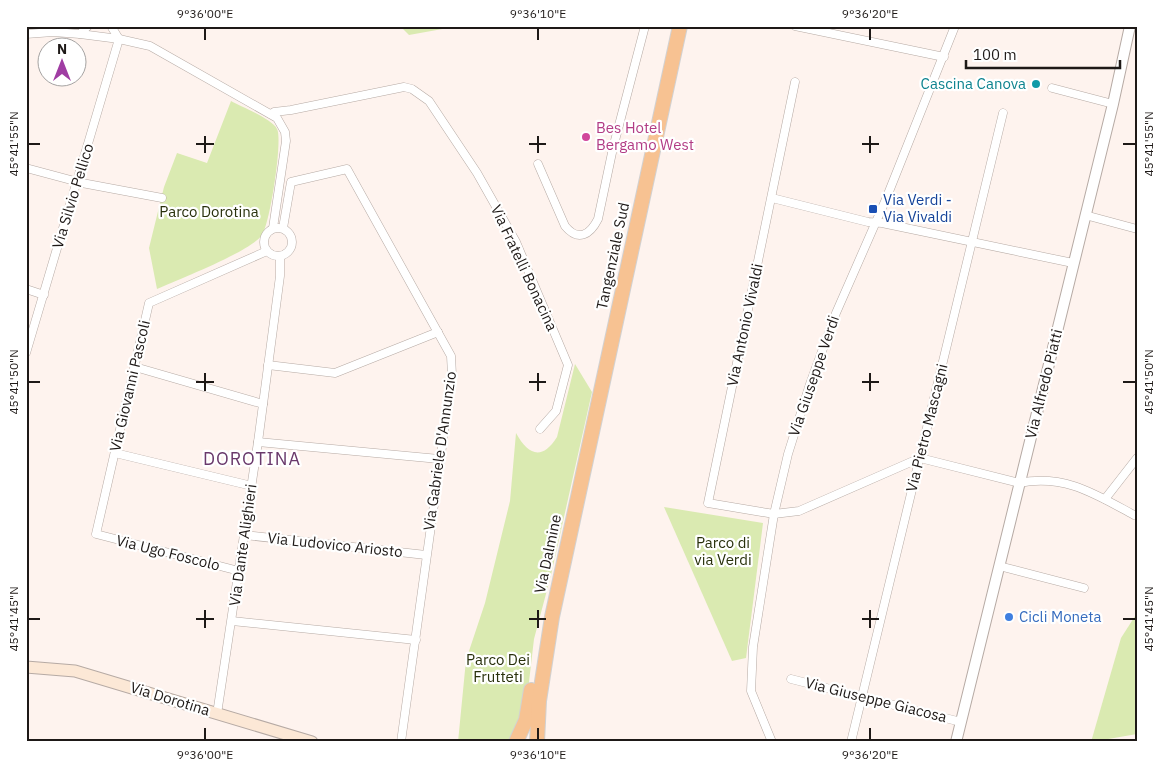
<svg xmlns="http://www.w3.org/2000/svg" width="1163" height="768" font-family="'IBM Plex Sans',sans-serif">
  <rect width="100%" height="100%" fill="#fef3ee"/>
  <g fill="#daeab1">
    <path d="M400,26H459L409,35Z"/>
    <path d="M231,101C242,107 272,119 277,129C283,139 270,224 262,235C250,252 179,279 157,289L149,248L164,187L177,153L207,163Z"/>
    <path d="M575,364L592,392L551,575L534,639L527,699L516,729L507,742H458L466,660L485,603L510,501L516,433C528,455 542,461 557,437Z"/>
    <path d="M664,507L763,523L746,658L732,661Z"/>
    <path d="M1137,613V734L1091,742L1121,638Z"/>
  </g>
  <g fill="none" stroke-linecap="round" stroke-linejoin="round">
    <defs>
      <g id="minor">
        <path d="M111,26L119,39"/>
        <path d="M795,26L944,57"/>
        <path d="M26,34L53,32L80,34L119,39L150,46L277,118L285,132L286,141L273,228"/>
        <path d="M80,34L88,26"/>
        <path d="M795,82L708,503L774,514L799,511L920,458L1019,483C1065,474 1095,494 1134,515"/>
        <path d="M1052,88L1113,104"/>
        <path d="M271,114L274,112L291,110L404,87L412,89L429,101L477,173L516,242L568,365L556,411L540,429"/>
        <path d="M538,164L565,226C578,242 590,235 598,219L613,148L645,26"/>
        <path d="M26,168L82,183L162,198"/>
        <path d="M772,198L868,222L882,223L1073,263"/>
        <path d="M1085,215L1137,229"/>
        <circle cx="278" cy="242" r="14"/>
        <path d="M283,228L291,182L347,169L451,356L452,375L401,742"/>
        <path d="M26,289L44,295"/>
        <path d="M26,353L119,39"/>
        <path d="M268,365L335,373L438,332"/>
        <path d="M135,367L263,404"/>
        <path d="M258,442L439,459"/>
        <path d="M115,453L252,486"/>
        <path d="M1105,499L1137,458"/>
        <path d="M244,535L426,555"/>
        <path d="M999,566L1084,588"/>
        <path d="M239,571L96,534L149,303L267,251"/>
        <path d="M232,621L416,640"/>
        <path d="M791,679L961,722"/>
        <path d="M217,714L258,442L280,276V257"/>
        <path d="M772,742L751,691L753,647L774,514L788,454L810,384L836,313L886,199L955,26"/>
        <path d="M851,742L1003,113"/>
      </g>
      <path id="tertiary" d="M956,742L1113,104L1130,26"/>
      <path id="secondary" d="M26,667L75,671L312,742"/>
      <g id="trunk">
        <path d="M516,742L526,720L531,690"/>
        <path d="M537,742L539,701L552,617L680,26"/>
      </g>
    </defs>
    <use href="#minor" stroke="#b6aaa4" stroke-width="9"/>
    <use href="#tertiary" stroke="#b6aaa4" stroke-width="12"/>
    <use href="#secondary" stroke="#b6aaa4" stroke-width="13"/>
    <use href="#trunk" stroke="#d2d1d1" stroke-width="16"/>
    <use href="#minor" stroke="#fff" stroke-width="8"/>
    <use href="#tertiary" stroke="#fff" stroke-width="10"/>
    <use href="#secondary" stroke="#fce8d6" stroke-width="11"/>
    <use href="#trunk" stroke="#f7c292" stroke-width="14"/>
  </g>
  <path fill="none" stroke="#1e1917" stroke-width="2" d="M205,28V40M538,28V40M870,28V40M205,136V153M538,136V153M870,136V153M28,144H40M196,144H214M529,144H546M862,144H879M1123,144H1136M205,373V391M538,373V391M870,373V391M28,382H40M196,382H214M529,382H546M862,382H879M1123,382H1136M205,610V628M538,610V628M870,610V628M28,619H40M196,619H214M529,619H546M862,619H879M1123,619H1136M205,728V740M538,728V740M870,728V740"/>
  <circle fill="#0f9aa8" stroke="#fff" stroke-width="2" cx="1036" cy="84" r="5"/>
  <circle fill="#d1479c" stroke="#fff" stroke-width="2" cx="586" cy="137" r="5"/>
  <rect fill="#1a4fb4" stroke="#fff" stroke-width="2" x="868" y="204" width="10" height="10" rx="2.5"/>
  <circle fill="#3f7fe0" stroke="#fff" stroke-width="2" cx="1009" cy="617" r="5"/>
  <g text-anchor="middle" stroke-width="4.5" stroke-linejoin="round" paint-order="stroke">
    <g font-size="15" fill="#0d838f" stroke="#fff" text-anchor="end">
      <text x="1026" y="89">Cascina Canova</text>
    </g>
    <g font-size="15" fill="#b23c85" stroke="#fff" text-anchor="start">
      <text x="596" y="133">Bes Hotel<tspan x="596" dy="17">Bergamo West</tspan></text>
    </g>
    <g font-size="15" fill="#1e1917" stroke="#fff">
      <text transform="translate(73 196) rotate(-73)" y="5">Via Silvio Pellico</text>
      <text transform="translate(613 256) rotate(-78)" y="5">Tangenziale Sud</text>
      <text transform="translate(524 268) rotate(65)" y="5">Via Fratelli Bonacina</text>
      <text transform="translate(745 325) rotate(-78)" y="5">Via Antonio Vivaldi</text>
      <text transform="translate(814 376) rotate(-71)" y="5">Via Giuseppe Verdi</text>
      <text transform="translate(1044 384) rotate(-76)" y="5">Via Alfredo Piatti</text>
      <text transform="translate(130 386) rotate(-77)" y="5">Via Giovanni Pascoli</text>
      <text transform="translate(927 428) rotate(-76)" y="5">Via Pietro Mascagni</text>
      <text transform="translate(440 451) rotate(-82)" y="5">Via Gabriele D'Annunzio</text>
      <text transform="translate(243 545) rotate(-82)" y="5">Via Dante Alighieri</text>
      <text transform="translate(335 545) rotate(6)" y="5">Via Ludovico Ariosto</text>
      <text transform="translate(168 553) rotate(14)" y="5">Via Ugo Foscolo</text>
      <text transform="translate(548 554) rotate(-78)" y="5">Via Dalmine</text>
      <text transform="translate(170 699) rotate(17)" y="5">Via Dorotina</text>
      <text transform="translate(876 700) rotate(14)" y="5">Via Giuseppe Giacosa</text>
    </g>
    <g font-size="15" fill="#164399" stroke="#fff" text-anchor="start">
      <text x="883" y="205">Via Verdi -<tspan x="883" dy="17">Via Vivaldi</tspan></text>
    </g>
    <g font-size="15" fill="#29310c" stroke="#fff">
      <text x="209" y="217">Parco Dorotina</text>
      <text x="723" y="548">Parco di<tspan x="723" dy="17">via Verdi</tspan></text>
      <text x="498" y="665">Parco Dei<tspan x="498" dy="17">Frutteti</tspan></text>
    </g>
    <g font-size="15" fill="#366cbe" stroke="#fff" text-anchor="start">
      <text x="1019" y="622">Cicli Moneta</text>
    </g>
    <g font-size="18" letter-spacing="1" fill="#6a396b" stroke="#fff">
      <text x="252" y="465">DOROTINA</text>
    </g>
  </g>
  <rect width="1163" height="768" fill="none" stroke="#ffffff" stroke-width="55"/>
  <g transform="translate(62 62)"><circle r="24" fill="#ffffff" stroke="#a5a3a2"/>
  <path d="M0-4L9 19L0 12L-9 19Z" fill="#a03da3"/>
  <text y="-8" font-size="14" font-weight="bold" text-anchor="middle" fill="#1e1917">N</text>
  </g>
  <path d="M966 60v8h154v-8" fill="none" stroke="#1e1917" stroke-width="2.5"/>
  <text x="973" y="60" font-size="15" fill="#1e1917" stroke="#ffffff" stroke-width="4" paint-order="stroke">100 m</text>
  <rect x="28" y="28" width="1108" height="712" fill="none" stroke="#1e1917" stroke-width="2"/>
  <g font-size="12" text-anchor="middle" fill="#1e1917">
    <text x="205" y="18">9°36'00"E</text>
    <text x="538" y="18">9°36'10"E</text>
    <text x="870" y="18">9°36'20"E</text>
    <text transform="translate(14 144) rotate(-90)" y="4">45°41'55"N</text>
    <text transform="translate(1149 144) rotate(-90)" y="4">45°41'55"N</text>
    <text transform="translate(14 382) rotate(-90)" y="4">45°41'50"N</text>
    <text transform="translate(1149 382) rotate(-90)" y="4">45°41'50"N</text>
    <text transform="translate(14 619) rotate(-90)" y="4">45°41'45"N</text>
    <text transform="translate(1149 619) rotate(-90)" y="4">45°41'45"N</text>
    <text x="205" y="759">9°36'00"E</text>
    <text x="538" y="759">9°36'10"E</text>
    <text x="870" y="759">9°36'20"E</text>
  </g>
</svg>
